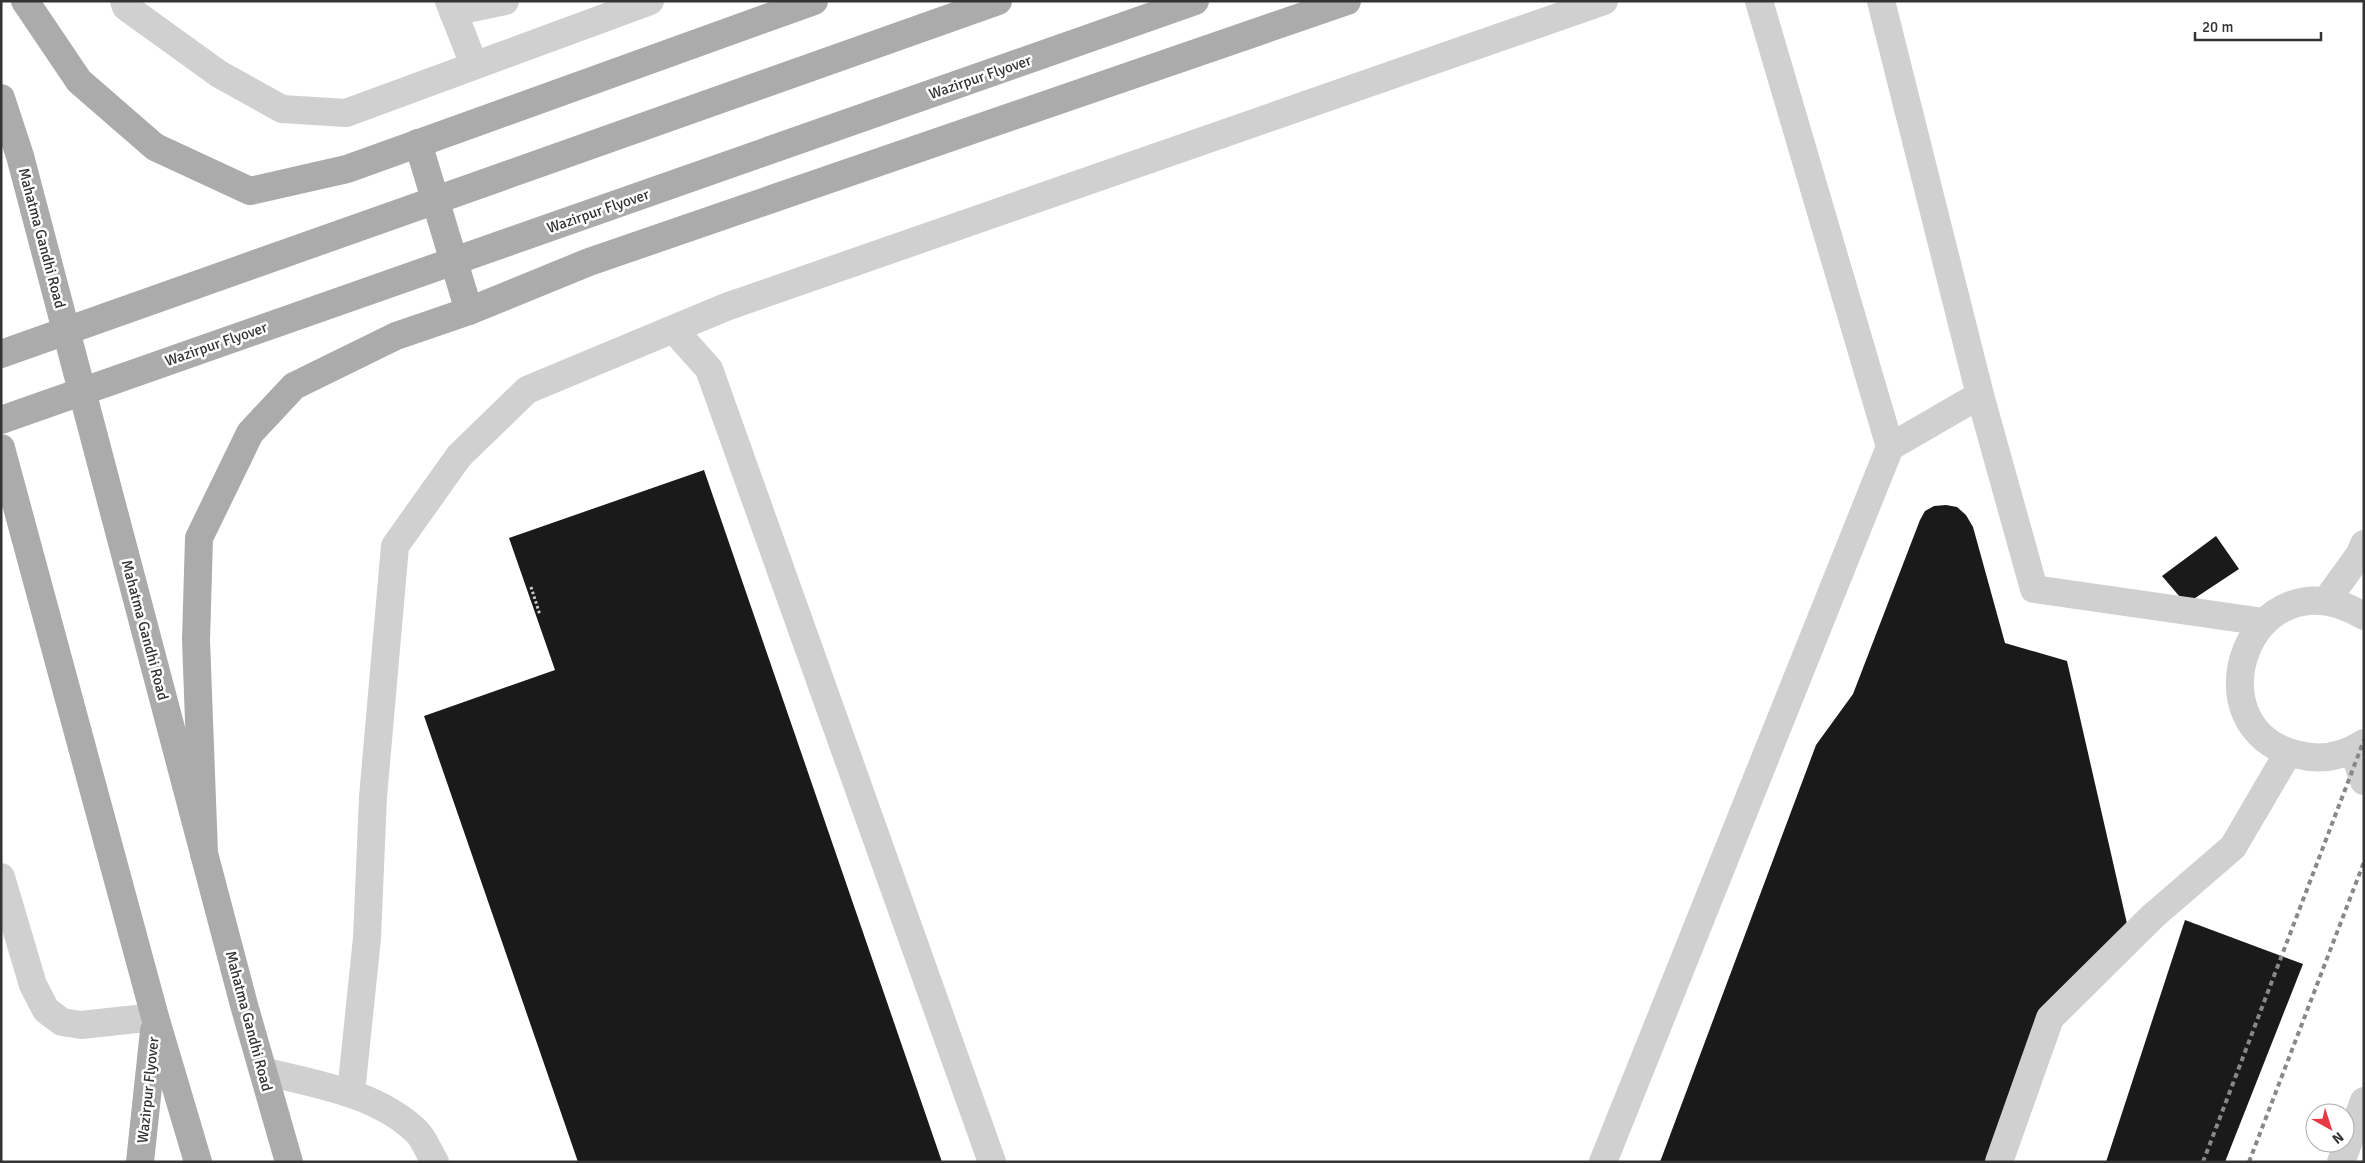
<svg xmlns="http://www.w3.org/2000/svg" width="2365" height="1163" font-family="Signika,sans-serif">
  <rect width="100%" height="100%" fill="#fff"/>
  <g fill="#1a1a1a">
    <path d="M704,470L942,1162H578L424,716L555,670L509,538Z"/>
    <path d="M1946,505L1957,507L1966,515L1973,527L2005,643L2067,661L2128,928L2049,1008L1989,1162H1660L1816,745L1853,694L1920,520L1925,511L1934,506Z"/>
    <path d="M2216,536L2239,569L2186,604L2162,576Z"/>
    <path d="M2185,920L2303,964L2225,1162H2106Z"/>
  </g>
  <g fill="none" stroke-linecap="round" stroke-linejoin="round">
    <path stroke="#cdcdcd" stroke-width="3" stroke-dasharray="2.5 2.5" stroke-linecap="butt" d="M531,587L540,615"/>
    <g stroke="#d0d0d0" stroke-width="28">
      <path d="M124,1L126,7L219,74L282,109L346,113L650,1"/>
      <path d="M449,1L474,65"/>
      <path d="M1759,1L1890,447"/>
      <path d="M1881,1L1980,395"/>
      <path d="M453,12L505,1"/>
      <path d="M674,330L709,369L992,1162"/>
      <path d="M2326,601L2360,554L2364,544"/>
      <path d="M2364,616C2250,548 2186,729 2299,755C2323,761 2344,756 2364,743"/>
      <path d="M2353,750L2364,781"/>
      <path d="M1,877L33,985L46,1010L62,1022L81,1025L155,1017"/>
      <path d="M263,1071C315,1084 377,1093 417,1132C425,1140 429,1153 435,1162"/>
      <path d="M351,1093L367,938L373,797L395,546L459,456L527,390L726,307L1604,1"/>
      <path d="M1603,1162L1890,447L1980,395L2034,589L2264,622"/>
      <path d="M1999,1162L2050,1018L2153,916L2233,847L2288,753"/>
      <path d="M2341,1162L2364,1101"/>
    </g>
    <g stroke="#ababab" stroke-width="28">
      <path d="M25,1L79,81L155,147L250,191L347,169L814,1"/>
      <path d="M1,98L20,156L244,1005L289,1162"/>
      <path d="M418,143L469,311"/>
      <path d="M1,448L155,1017L198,1162"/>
      <path d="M204,854L196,640L199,538L250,433L294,386L396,336L469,311L589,262L1347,1"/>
      <path d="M140,1162L154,1031"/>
    </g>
    <g stroke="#888" stroke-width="4" stroke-dasharray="5 4" stroke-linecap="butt">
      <path d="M2203,1162L2364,740"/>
      <path d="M2249,1162L2364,862"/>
    </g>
    <g stroke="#ababab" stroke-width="28">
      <path d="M1,354L998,1"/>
      <path d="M1,420L1195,1"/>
    </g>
  </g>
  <g text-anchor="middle" stroke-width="5" stroke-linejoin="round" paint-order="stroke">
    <g font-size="15" fill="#333" stroke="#fff">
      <text transform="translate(980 77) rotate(-19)" y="5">Wazirpur Flyover</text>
      <text transform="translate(598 211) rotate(-19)" y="5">Wazirpur Flyover</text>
      <text transform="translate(42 238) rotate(75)" y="5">Mahatma Gandhi Road</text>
      <text transform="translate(216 344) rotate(-19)" y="5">Wazirpur Flyover</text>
      <text transform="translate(145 630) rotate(75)" y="5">Mahatma Gandhi Road</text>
      <text transform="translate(249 1021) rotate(75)" y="5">Mahatma Gandhi Road</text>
      <text transform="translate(148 1090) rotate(-84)" y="5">Wazirpur Flyover</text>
    </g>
  </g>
  <rect width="2365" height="1163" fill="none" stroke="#333333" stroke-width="5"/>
  <g transform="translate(2330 1128) rotate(141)"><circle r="24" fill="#ffffff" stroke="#adadad"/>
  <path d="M0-4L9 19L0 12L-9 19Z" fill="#e63946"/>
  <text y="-8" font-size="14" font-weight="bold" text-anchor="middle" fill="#333333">N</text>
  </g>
  <path d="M2195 32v8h126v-8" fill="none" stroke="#333333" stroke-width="2.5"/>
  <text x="2202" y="32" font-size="15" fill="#333333" stroke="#ffffff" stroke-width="4" paint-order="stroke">20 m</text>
</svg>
